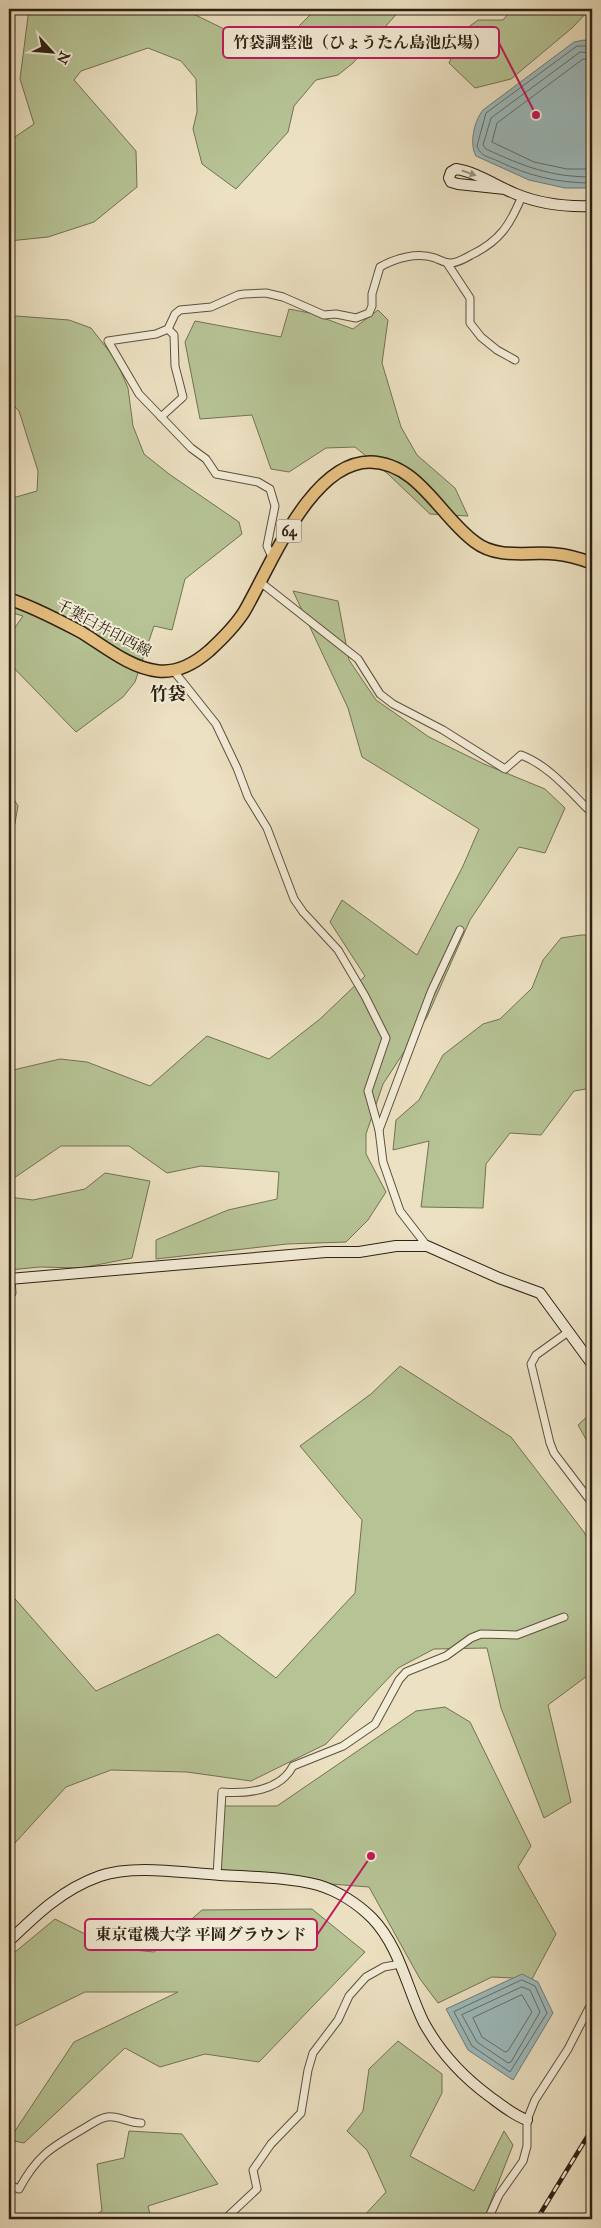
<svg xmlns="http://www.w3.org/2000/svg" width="601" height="2228" font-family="'IM FELL Great Primer','Noto Serif JP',serif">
  <rect width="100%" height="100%" fill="#ece1c2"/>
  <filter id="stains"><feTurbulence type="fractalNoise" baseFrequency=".004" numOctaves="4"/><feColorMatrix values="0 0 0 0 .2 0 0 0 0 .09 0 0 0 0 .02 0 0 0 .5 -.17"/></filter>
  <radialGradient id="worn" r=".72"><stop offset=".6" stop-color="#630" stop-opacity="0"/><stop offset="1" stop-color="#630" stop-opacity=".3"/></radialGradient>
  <g fill="#b6c395" stroke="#727254">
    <path d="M29,9H183L249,41L291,34L316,9H401L353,63L338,75L316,80L294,106L288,132L236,189L202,164L193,129L197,112L196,79L181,61L148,48L81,71L74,80L136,151L137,187L94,222L48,237L9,241V141L34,124L20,79Z"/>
    <path d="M512,9H590L572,28L511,79L475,88L449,63L462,32L478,20H503Z"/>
    <path d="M289,309L310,313L353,329L378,310L388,320L382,363L401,427L417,455L455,488L468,516L430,514L388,474L355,447L326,448L289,472L271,469L252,415L200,419L185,342L195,321L281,337Z"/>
    <path d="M16,316L69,320L91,328L116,360L128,388L133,426L144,454L169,474L239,522L242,534L185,579L172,630L154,626L135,682L123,697L76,732L9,663V636L23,616L9,612V494L16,497L37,491L38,471L19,411L9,401V322Z"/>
    <path d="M293,591L338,601L349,660L376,700L429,737L484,764L545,789L565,808L545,853L519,847L470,920L427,1017L383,1084L366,1134V1154L386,1192L368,1220L346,1242L287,1244L156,1259V1240L228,1210L277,1199L279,1172L201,1166L167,1173L129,1146H61L14,1178H9V1071L60,1059L87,1062L150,1086L207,1036L269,1059L320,1019L365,976L330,922L342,900L417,955L463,866L479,829L362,757L348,708Z"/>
    <path d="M9,791L18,806L12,840L9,845Z"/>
    <path d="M581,935H592V1020L587,1026L592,1030V1088L574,1091L541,1135L510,1133L486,1164L483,1208L421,1207L429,1141L393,1150L396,1120L419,1100L443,1055L483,1024L500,1019L532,988L543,960L561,938Z"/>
    <path d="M105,1173L150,1181L132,1258L81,1268L40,1267L9,1270V1197L33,1200L85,1189Z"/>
    <path d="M400,1366L511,1437L584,1532L592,1549V1678L587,1676L548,1705L571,1802L544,1818L501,1708L487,1648L434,1649L398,1668L326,1744L251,1781L187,1772L111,1770L66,1787L14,1844L9,1852V1592L96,1691L218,1634L276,1678L355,1593L362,1520L300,1446L371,1394Z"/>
    <path d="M592,1412V1450L578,1425Z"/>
    <path d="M445,1707L470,1722L531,1846L518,1867L556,1934L532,1979L492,1977L438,2003L420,1979L369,1887L217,1875L221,1806H277L416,1711Z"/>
    <path d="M312,1909L365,1952L259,2062L205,2054L160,2067L125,2048L24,2143L9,2140L74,2042L178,1992H85L9,2029V1957L55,1919L113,1948L154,1952L202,1910Z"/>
    <path d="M398,2041L442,2074V2093L410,2156L474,2191L504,2131L513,2145L486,2214L479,2219H361L386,2192L367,2150L347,2131L363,2111L369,2069Z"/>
    <path d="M129,2131L182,2134L218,2184L148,2206L151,2219H88L102,2211L97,2164L124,2158Z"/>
  </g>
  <g fill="#9dbbbe" stroke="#707d7a">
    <path d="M584,40L592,42V188H565L529,180L476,156C469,144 474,121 483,110L574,42Z"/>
    <path d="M522,1974L538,1982L553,2013L513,2080L468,2050L446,2009Z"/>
  </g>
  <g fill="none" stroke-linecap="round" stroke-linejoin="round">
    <g stroke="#656e68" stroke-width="1">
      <path d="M592,46H577L486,113L477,146C480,156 489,157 498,161C529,176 557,183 592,183"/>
      <path d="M592,53L580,52L491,118L483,145L486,149C523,166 550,177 592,177"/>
      <path d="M592,60L583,59L497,123L492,142L534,162L567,169H592"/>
      <path d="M522,1980L535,1986L547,2013L510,2072L472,2046L454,2012Z"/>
      <path d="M522,1987L530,1990L540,2012L511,2062L508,2063L477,2042L462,2015Z"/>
      <path d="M522,1995L532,2012L508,2051L505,2052L482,2037L473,2018Z"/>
    </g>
    <defs>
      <g id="street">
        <path d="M447,263L470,298V323L481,337L497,350L515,360"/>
        <path d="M161,417L183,397L175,366L174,335L168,329"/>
        <path d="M272,557L267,546L275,506L270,489L258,482L216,474L206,459L191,448L139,394L108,341L156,334L168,329L175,314L180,310L211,307L238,295L244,294L266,293L283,297L324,315L336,314L356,318L369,313L372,306V294L380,267C396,258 417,252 435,258C440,260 445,263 450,263C457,263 464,259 471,255C500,241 510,225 522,196"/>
        <path d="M259,581L358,659L380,694L393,704L443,730L505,769L521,755C550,766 570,792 592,813"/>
        <path d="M173,670L216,724L237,768L248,797L267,828L294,899L303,912L338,950L365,996L386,1038L368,1091L379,1130"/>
        <path d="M427,1246L400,1211L383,1162L379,1130L431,992L460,930"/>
        <path d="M9,1298L12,1293L11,1279"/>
        <path d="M568,1332L536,1355L531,1364L550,1443L554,1453L592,1503"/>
        <path d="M217,1875L222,1792C247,1794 280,1791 293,1766L343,1746L375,1724L399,1680L406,1672L446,1656L471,1638L481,1634L517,1635L564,1617"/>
        <path d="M9,2185L19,2189C37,2156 50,2148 83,2129C90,2125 99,2118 107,2117C118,2115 128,2123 141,2123"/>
        <path d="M225,2219L257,2189L253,2170L271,2144L301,2113L308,2070L313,2053L338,2020L349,1996L366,1977L384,1967L400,1964"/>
        <path d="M488,2219L499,2195L523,2161L527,2146V2120L535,2100L568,2049L592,2002"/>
      </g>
      <g id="secondary">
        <path d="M505,189L458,184L451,182L449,178L451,172L456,169C477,172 496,186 516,194C540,204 566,207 592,206"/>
        <path d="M9,1279L326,1252H359L396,1246H427L499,1278L540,1293L592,1364"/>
        <path d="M9,1941C37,1914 63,1889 100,1876C134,1864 184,1873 220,1875C252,1877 287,1877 318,1885C338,1891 358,1904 372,1918C400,1947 407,1989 424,2023C440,2052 462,2076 489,2096C500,2104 513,2115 527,2120"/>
      </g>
      <path id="primary" d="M9,599C34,607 58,620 81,632C104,646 130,668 158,671C178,673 194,664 209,651C221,640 235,626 244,612C270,568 310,462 370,462C419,463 440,517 475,542C498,560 530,551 556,554C568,555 581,559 592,563"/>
    </defs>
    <use href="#street" stroke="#5d503f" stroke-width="9"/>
    <use href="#secondary" stroke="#2d2013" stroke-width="12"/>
    <use href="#primary" stroke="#2d2013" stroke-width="14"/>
    <use href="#street" stroke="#f3ecd7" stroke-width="7"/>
    <use href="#secondary" stroke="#f3ecd7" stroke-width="10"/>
    <use href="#primary" stroke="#e6c081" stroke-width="11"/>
    <defs>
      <path id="rail" d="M537,2219L592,2129"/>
    </defs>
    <use href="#rail" stroke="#2d2013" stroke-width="4.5"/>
    <use href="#rail" stroke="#f3ecd7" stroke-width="2.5" stroke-dasharray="8" stroke-linecap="butt"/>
  </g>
  <defs><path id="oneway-solid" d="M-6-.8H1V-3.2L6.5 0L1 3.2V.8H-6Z" transform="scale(1.25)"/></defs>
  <use fill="#9a907f" href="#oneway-solid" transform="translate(469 173) rotate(19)"/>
  <g text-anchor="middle" stroke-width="4" stroke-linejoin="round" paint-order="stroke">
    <rect fill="#f3ecd7" stroke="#685d4e" stroke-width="1" x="276.5" y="519.5" width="25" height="23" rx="4"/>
    <g font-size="14" font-weight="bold" fill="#2d2013">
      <text x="289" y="536">64</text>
    </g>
    <g font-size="15" fill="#2d2013" stroke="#f3ecd7">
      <text transform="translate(104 628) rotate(28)" y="5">千葉臼井印西線</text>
    </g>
    <g font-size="18" font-weight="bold" fill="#2d2013" stroke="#f3ecd7">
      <text x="168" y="700">竹袋</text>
    </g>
  </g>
  <path fill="none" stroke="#c2185b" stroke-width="2" d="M536 115L499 43M371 1856L317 1935"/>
  <g fill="#c2185b" stroke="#f3ecd7" stroke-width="2">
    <circle cx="536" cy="115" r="5"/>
    <circle cx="371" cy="1856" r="5"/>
  </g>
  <g fill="#f3ecd7" stroke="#c2185b" stroke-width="2">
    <rect x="223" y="27" width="276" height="31" rx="5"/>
    <rect x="85" y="1919" width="232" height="31" rx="5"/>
  </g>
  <g font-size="16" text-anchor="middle" font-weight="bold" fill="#2d2013">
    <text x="361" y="48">竹袋調整池（ひょうたん島池広場）</text>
    <text x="201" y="1940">東京電機大学 平岡グラウンド</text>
  </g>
  <rect width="601" height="2228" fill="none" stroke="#ece1c2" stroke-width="30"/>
  <rect x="10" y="10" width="581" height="2208" fill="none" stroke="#2d2013" stroke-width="2.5"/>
  <rect x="15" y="15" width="571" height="2198" fill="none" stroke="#2d2013"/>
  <g transform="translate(52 52) rotate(116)" stroke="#f3ecd7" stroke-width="4" paint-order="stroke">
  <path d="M0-4L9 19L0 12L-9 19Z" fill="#2d2013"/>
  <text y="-8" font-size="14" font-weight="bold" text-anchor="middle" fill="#2d2013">N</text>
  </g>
  <rect width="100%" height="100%" filter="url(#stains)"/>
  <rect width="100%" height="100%" fill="url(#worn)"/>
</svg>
